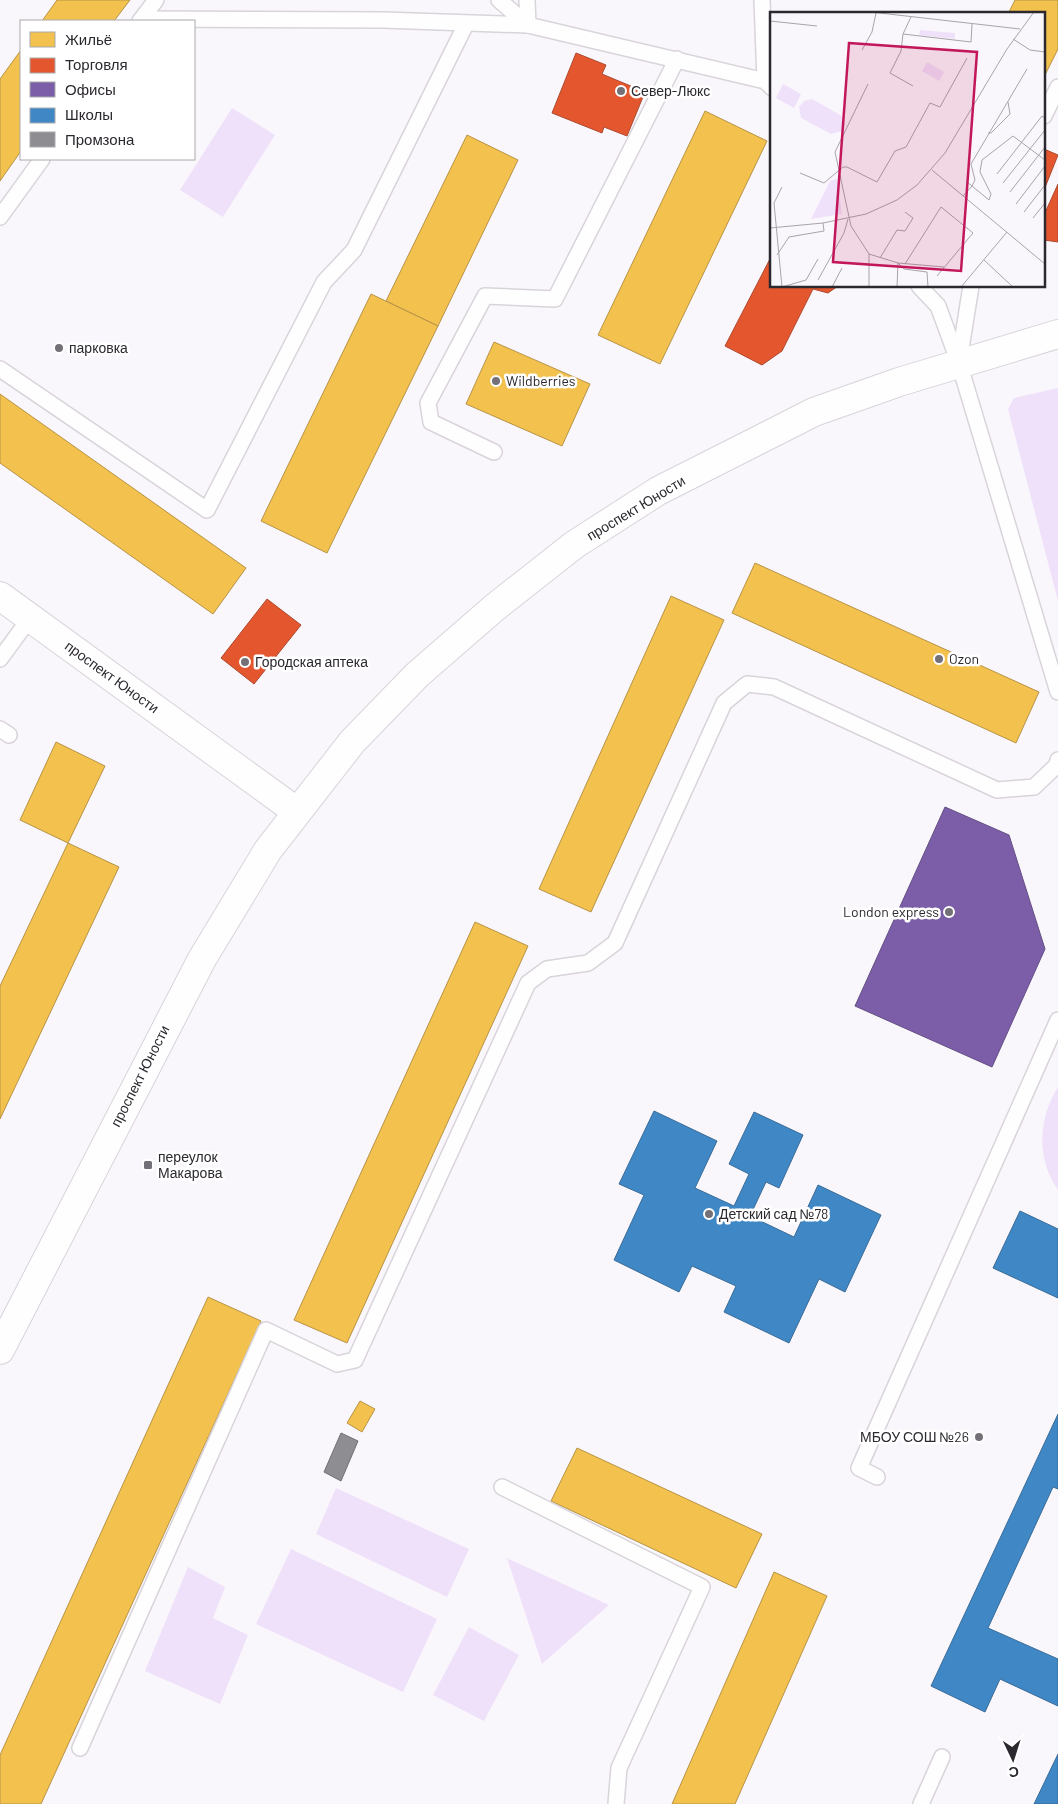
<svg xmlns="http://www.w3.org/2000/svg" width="1058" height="1804" font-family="Barlow,sans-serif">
  <rect width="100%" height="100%" fill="#faf7fc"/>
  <g fill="#efe1fa">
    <path d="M232,108L275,135L223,217L180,190Z"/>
    <path d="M1058,388V601L1008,409L1014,398Z"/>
    <path d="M1058,1087V1190C1036,1159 1038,1119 1058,1087Z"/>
    <path d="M336,1488L469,1549L447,1597L316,1534Z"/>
    <path d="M291,1549L437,1619L403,1692L256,1624Z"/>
    <path d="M507,1558L609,1605L542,1664Z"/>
    <path d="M188,1567L225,1587L213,1618L248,1635L220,1704L145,1671Z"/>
    <path d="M469,1627L519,1655L484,1721L433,1695Z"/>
  </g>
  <g fill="#f2c14e" stroke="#b79345">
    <path d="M57,0H130L114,21H42Z"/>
    <path d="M1015,0H1058V49L1044,77V14H1008Z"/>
    <path d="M21,50V151L0,181V79Z"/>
    <path d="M705,111L767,141L660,364L598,335Z"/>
    <path d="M467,135L518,160L438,326L386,301Z"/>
    <path d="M371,294L438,326L327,553L261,521Z"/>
    <path d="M494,342L590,384L562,446L466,404Z"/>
    <path d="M0,394L246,568L213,614L0,463Z"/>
    <path d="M755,563L1039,692L1016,743L732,613Z"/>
    <path d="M671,596L724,620L591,912L539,889Z"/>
    <path d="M56,742L105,766L68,843L20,820Z"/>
    <path d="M68,843L119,867L0,1119V986Z"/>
    <path d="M475,922L528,946L347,1343L294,1320Z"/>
    <path d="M208,1297L261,1321L41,1804H0V1755Z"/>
    <path d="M360,1401L375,1409L362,1432L347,1423Z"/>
    <path d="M577,1448L762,1534L736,1588L551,1501Z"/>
    <path d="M774,1572L827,1596L735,1804H672Z"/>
  </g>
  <g fill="#e4572e" stroke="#ad492e">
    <path d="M576,53L606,65L602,74L645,92L627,136L604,127L602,133L552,113Z"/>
    <path d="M1044,149L1058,155L1044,190Z"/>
    <path d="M1058,184V242L1044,240V215Z"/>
    <path d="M772,255V286H838L828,293L813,289L782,351L762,365L725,346Z"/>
    <path d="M267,599L301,625L254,684L221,658Z"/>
  </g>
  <path fill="#7b5ea7" stroke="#634e83" d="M945,807L1009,835L1045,949L992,1067L855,1006Z"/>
  <g fill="#3f88c5" stroke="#396b98">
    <path d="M654,1111L717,1141L695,1188L734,1206L749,1174L729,1164L754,1112L803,1135L779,1188L766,1182L750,1216L794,1237L818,1185L881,1215L845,1292L819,1279L789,1343L724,1312L736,1286L692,1266L679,1292L614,1260L644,1195L619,1184Z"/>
    <path d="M1020,1211L1058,1229V1298L993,1268Z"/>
    <path d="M1058,1414V1489L1053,1487L988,1628L1058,1659V1706L1000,1679L985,1712L931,1686Z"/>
    <path d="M1058,1754V1804H1034Z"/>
  </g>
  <path fill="#8d8d92" stroke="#706f74" d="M341,1433L358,1441L341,1481L324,1472Z"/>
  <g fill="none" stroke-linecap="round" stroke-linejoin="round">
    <defs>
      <g id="service">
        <path d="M499,0L528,25"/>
        <path d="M527,0L528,25"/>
        <path d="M762,0L765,81"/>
        <path d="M142,19L383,20L528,25L765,81L772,88"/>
        <path d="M140,21L156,0"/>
        <path d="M1044,116L1058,87"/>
        <path d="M0,217L42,159"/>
        <path d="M919,286L938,306L959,363L1058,692"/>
        <path d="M959,361L971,286"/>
        <path d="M0,369L207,510L324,282L354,250L466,24"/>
        <path d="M494,452L431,422L428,403L485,296L555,299L677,59"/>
        <path d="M0,659L30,618"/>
        <path d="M0,729L9,735"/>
        <path d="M877,1477L859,1468L1058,1020"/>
        <path d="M502,1487L702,1587L619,1768L616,1804"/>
        <path d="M80,1748L266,1330L337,1364L355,1360L528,983L547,969L588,963L615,943L724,703L747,684L774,687L997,790L1034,787L1057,765L1058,760"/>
        <path d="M921,1804L942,1757"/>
      </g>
      <path id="tertiary" d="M0,596L296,811"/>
      <path id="secondary" d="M0,1350L202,959L268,850L352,742L417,675L494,608L574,545L658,491L814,412L899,382L1058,334"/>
    </defs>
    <use href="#service" stroke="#d8d4da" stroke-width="18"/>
    <use href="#tertiary" stroke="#d8d4da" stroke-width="30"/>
    <use href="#secondary" stroke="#d8d4da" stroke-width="30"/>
    <use href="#service" stroke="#fefeff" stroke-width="15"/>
    <use href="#tertiary" stroke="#fefeff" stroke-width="28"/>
    <use href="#secondary" stroke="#fefeff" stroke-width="28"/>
  </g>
  <g fill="#747077" stroke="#fff" stroke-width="2">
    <circle cx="621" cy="91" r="5"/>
    <circle cx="59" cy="348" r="5"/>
    <circle cx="496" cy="381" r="5"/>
    <circle cx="939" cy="659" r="5"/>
    <circle cx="245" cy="662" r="5"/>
    <circle cx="949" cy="912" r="5"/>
    <rect x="143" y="1160" width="10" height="10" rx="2.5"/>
    <circle cx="709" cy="1214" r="5"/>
    <circle cx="979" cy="1437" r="5"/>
  </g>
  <g text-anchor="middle" stroke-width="5" stroke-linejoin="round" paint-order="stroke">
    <g font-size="14" fill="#2c282f" stroke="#fff" text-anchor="start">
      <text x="631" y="96">Север-Люкс</text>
      <text x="69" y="353">парковка</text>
      <text x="506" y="386">Wildberries</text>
      <text x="949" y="664">Ozon</text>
      <text x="255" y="667">Городская аптека</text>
      <text x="939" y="917" text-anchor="end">London express</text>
      <text x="158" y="1162">переулок<tspan x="158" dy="16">Макарова</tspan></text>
      <text x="719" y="1219">Детский сад №78</text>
      <text x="969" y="1442" text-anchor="end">МБОУ СОШ №26</text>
    </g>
    <g font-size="14" fill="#2c282f" stroke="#fff">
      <text transform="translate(636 508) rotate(-31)" y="5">проспект Юности</text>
      <text transform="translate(112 677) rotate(36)" y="5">проспект Юности</text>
      <text transform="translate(140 1076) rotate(-63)" y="5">проспект Юности</text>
    </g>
  </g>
  <g transform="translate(770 12)">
    <rect width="275" height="275" fill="#faf7fc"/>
    <path d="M150,18L185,21V27L149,23ZM157,50L174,60L169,69L152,59ZM13,72L31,82L24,96L6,86ZM42,87L72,104L75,112L72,119L61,122L31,106L29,95L34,89ZM67,167L72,202L41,207L60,169Z" fill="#efe1fa"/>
    <path fill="none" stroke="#a8a4aa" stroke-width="1" d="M101,0L250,17M141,5L133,22L131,39L120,61L143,74M0,9L47,14M133,22L201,30L202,12M243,27L260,38L275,40M92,38L102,20L106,1M98,72L65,140L81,214L99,242L128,251L174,255M218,121H221L240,102L238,90M162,158L275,252M30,161L54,171L73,155H77L107,170L125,139L136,135L160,91L170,95L197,46M227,162L272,104L275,106M197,170L202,174L205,168L201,152L257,57M233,171L275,118M240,180L275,135M193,184L202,174L219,188L221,182L210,160L212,148L243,124L275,148M246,192L275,154M254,200L275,173M263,206L275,191M0,216L53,211L96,202L127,188L147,173L175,141L237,37L264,0M7,243L19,225L54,219L53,211M110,246L127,218L135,219L143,206L135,200M214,248L243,275M128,251L134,257L157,260L158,275M135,252L171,195L203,221L167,264M48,268L74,221L78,207M12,275L4,191L12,175M12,275L36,268L48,247M62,275L72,256M99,275V242M127,275L128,251M191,275L237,220"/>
    <path fill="#c2185b" fill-opacity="0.15" stroke="#c2185b" stroke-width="2.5" d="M79,31L207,40L191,259L63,250Z"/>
    <rect width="275" height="275" fill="none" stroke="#2c282f" stroke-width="2.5"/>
  </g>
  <rect x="20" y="20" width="175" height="140" fill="#ffffff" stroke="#aba9ac"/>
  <rect x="30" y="32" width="25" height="15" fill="#f2c14e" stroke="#aba9ac"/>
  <text x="65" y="45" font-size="15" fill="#2c282f">Жильё</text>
  <rect x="30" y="58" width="25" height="15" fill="#e4572e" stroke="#aba9ac"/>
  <text x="65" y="70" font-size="15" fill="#2c282f">Торговля</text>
  <rect x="30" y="82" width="25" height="15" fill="#7b5ea7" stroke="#aba9ac"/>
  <text x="65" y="95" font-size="15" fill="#2c282f">Офисы</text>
  <rect x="30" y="108" width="25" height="15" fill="#3f88c5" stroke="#aba9ac"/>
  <text x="65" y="120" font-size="15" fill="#2c282f">Школы</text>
  <rect x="30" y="132" width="25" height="15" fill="#8d8d92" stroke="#aba9ac"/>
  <text x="65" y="145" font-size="15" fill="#2c282f">Промзона</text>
  <g transform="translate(1013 1759) rotate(176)" stroke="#ffffff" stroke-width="4" paint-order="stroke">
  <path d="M0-4L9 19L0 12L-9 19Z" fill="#2c282f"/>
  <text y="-8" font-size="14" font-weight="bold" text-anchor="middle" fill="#2c282f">С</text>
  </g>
</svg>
